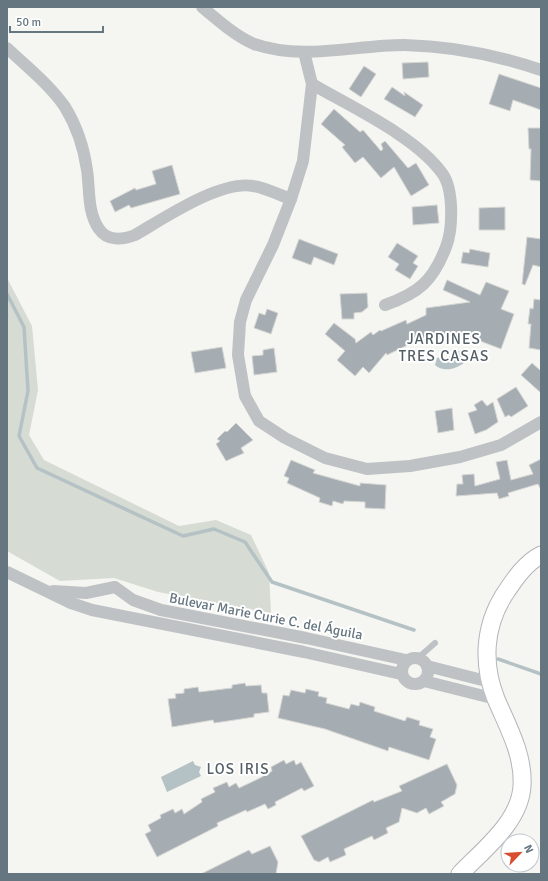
<svg xmlns="http://www.w3.org/2000/svg" width="548" height="881" font-family="Signika,sans-serif">
  <rect width="100%" height="100%" fill="#f5f5f1"/>
  <path fill="#d6dbd3" d="M7,278L32,326L38,390L29,435L44,460L179,526L216,520L251,535L269,573L271,613L158,592L114,578L60,581L7,551Z"/>
  <g fill="#b5c2c5">
    <path d="M457,351L463,352L466,361C458,369 443,373 435,365L437,358L441,357L446,359Z"/>
    <path d="M193,761L195,765L201,767L199,772L201,776L167,792L161,777Z"/>
  </g>
  <g fill="none" stroke-linecap="round" stroke-linejoin="round">
    <g stroke="#b5c2c5" stroke-width="3.5">
      <path d="M7,294L24,327L28,391L19,436L37,468L183,536L214,529L245,542L272,582L414,630"/>
      <path d="M498,659L541,674"/>
    </g>
  </g>
  <g fill="#a5adb2" stroke="#d6d6d4">
    <path d="M428,62L429,77L403,79L402,63Z"/>
    <path d="M364,66L376,74L361,97L349,89Z"/>
    <path d="M499,74L541,88V110L513,100L510,111L489,104Z"/>
    <path d="M392,87L405,96L404,92L423,105L415,117L384,99Z"/>
    <path d="M334,109L360,132L363,130L381,151L383,149L381,144L385,141L408,168L416,163L429,185L411,196L394,167L381,178L363,157L355,163L342,147L345,145L321,124Z"/>
    <path d="M528,128H541V181L530,180L531,149H529Z"/>
    <path d="M172,165L180,194L131,208L129,205L115,212L110,201L135,188L136,190L156,184L152,171Z"/>
    <path d="M437,205L439,223L413,225L412,207Z"/>
    <path d="M505,207V230H479V208Z"/>
    <path d="M527,237L541,239V267L533,265L525,285L522,284Z"/>
    <path d="M299,239L338,254L334,265L314,257L311,265L292,258Z"/>
    <path d="M397,243L418,256L413,263L418,266L410,279L395,270L399,264L388,257Z"/>
    <path d="M470,249L490,253L488,267L461,263L463,252L469,253Z"/>
    <path d="M447,280L480,295L486,282L509,291L501,309L514,314L501,349L475,339H466V335L416,341L387,355L386,353L369,373L363,367L355,376L337,360L345,351L325,334L334,323L355,339L356,343L371,332L373,335L380,330L381,331L406,320L407,324L426,315V308L470,302L443,290Z"/>
    <path d="M367,293L368,307L362,312L354,313V319H342L340,294Z"/>
    <path d="M534,299L541,300V350L529,348L531,324H528L530,308L533,309Z"/>
    <path d="M267,309L278,313L271,334L254,328L259,313L265,315Z"/>
    <path d="M222,347L226,368L195,373L191,352Z"/>
    <path d="M274,348L277,372L254,375L252,356L263,355V350Z"/>
    <path d="M532,363L541,371V393L521,375Z"/>
    <path d="M516,387L528,406L511,417L509,415L505,417L497,399Z"/>
    <path d="M482,400L487,406L493,402L498,422L486,430L475,434L468,413L477,410L474,405Z"/>
    <path d="M452,408L454,430L438,433L435,411Z"/>
    <path d="M236,423L253,440L241,448L244,453L226,461L216,444L220,441L217,439L225,431L227,432Z"/>
    <path d="M541,459V490L538,484L508,493L509,496L499,499L497,493L456,496L457,484H463L462,475L474,474L475,486L500,479L496,462L507,460L511,480L533,474L529,465Z"/>
    <path d="M291,460L315,470L313,473L360,486V483L386,485L385,509L365,508V502L344,501L343,504L333,501L332,506L319,502L320,498L287,483L289,478L284,476Z"/>
    <path d="M245,683L246,686L261,685L262,693H267L269,712L254,714V717L228,721L214,723L213,720L172,727L168,699L176,698L175,694L184,693V689L198,687L199,692L232,688V685Z"/>
    <path d="M306,689L319,692L318,696L327,698L326,703L349,709L351,704L359,706L360,702L375,707L374,711L405,721L407,717L420,721L419,725L433,729L430,737L436,739L429,760L389,747L388,751L325,729L278,718L283,695L289,696L291,690L305,693Z"/>
    <path d="M284,760L286,764L294,760L296,765L301,762L314,786L304,791L302,788L275,802L276,805L268,809L265,804L247,812L246,810L217,823L218,826L157,857L145,834L151,831L148,825L161,818L160,815L173,809L175,813L182,809L184,814L202,802L201,799L215,792L213,788L227,782L229,787L236,783L239,788L260,778L272,771L271,767Z"/>
    <path d="M447,764L457,785L455,794L441,802L444,806L429,814L426,808L417,813L402,808L399,822L386,828L388,833L374,840L372,836L344,849L346,855L330,862L328,857L319,862L314,860L301,836L373,800L374,802L402,791L399,786Z"/>
    <path d="M270,846L278,862L276,874H201L249,850L252,854Z"/>
  </g>
  <g fill="none" stroke-linecap="round" stroke-linejoin="round">
    <defs>
      <path id="secondary" d="M460,874C483,850 520,822 522,786C524,755 508,727 496,699C482,664 484,627 504,595C514,580 525,563 541,555"/>
    </defs>
    <use href="#secondary" stroke="#b1b6ba" stroke-width="19"/>
    <path stroke="#bec2c5" stroke-width="6" d="M418,658L435,643"/>
    <g stroke="#bec2c5" stroke-width="12">
      <path d="M202,7C218,20 235,36 254,44C302,61 355,45 404,45C451,46 497,55 541,70"/>
      <path d="M7,48C26,66 50,85 65,107C76,125 84,149 87,170C90,189 87,212 99,229C107,241 122,240 135,235C163,219 220,180 253,186C266,188 279,195 291,199"/>
      <path d="M304,52L312,84L303,161L291,199L273,245L246,300L240,322L238,355L245,396L259,421L285,438L325,458L367,469L410,466L460,457L501,445L541,422"/>
      <path d="M312,84C351,107 415,136 442,173C454,189 453,229 446,247C433,281 419,293 385,305"/>
      <path d="M7,572L71,603L92,610L304,652L401,674"/>
      <path d="M53,591L86,593L115,587L133,600L161,610L306,638L406,660"/>
      <circle cx="415" cy="671" r="13"/>
      <path d="M427,666L490,682"/>
      <path d="M424,681L496,699"/>
    </g>
    <use href="#secondary" stroke="#fff" stroke-width="17"/>
  </g>
  <g text-anchor="middle" stroke-width="4" stroke-linejoin="round" paint-order="stroke">
    <g font-size="14" fill="#667681" stroke="#fff">
      <text transform="translate(266 616) rotate(11)" y="5">Bulevar Marie Curie C. del Águila</text>
    </g>
    <g font-size="15" letter-spacing="1" fill="#535f66" stroke="#fff">
      <text x="444" y="344">JARDINES<tspan x="444" dy="17">TRES CASAS</tspan></text>
      <text x="238" y="774">LOS IRIS</text>
    </g>
  </g>
  <rect width="548" height="881" fill="none" stroke="#667681" stroke-width="16"/>
  <g transform="translate(520 853) rotate(65)"><circle r="19" fill="#ffffff" stroke="#c2c8cd"/>
  <path d="M0-3L7 15L0 10L-7 15Z" fill="#d84e2f"/>
  <text y="-6" font-size="11" font-weight="bold" text-anchor="middle" fill="#667681">N</text>
  </g>
  <path d="M10 26v6h93v-6" fill="none" stroke="#667681" stroke-width="2"/>
  <text x="16" y="26" font-size="12" fill="#667681" stroke="#ffffff" stroke-width="3" paint-order="stroke">50 m</text>
</svg>
